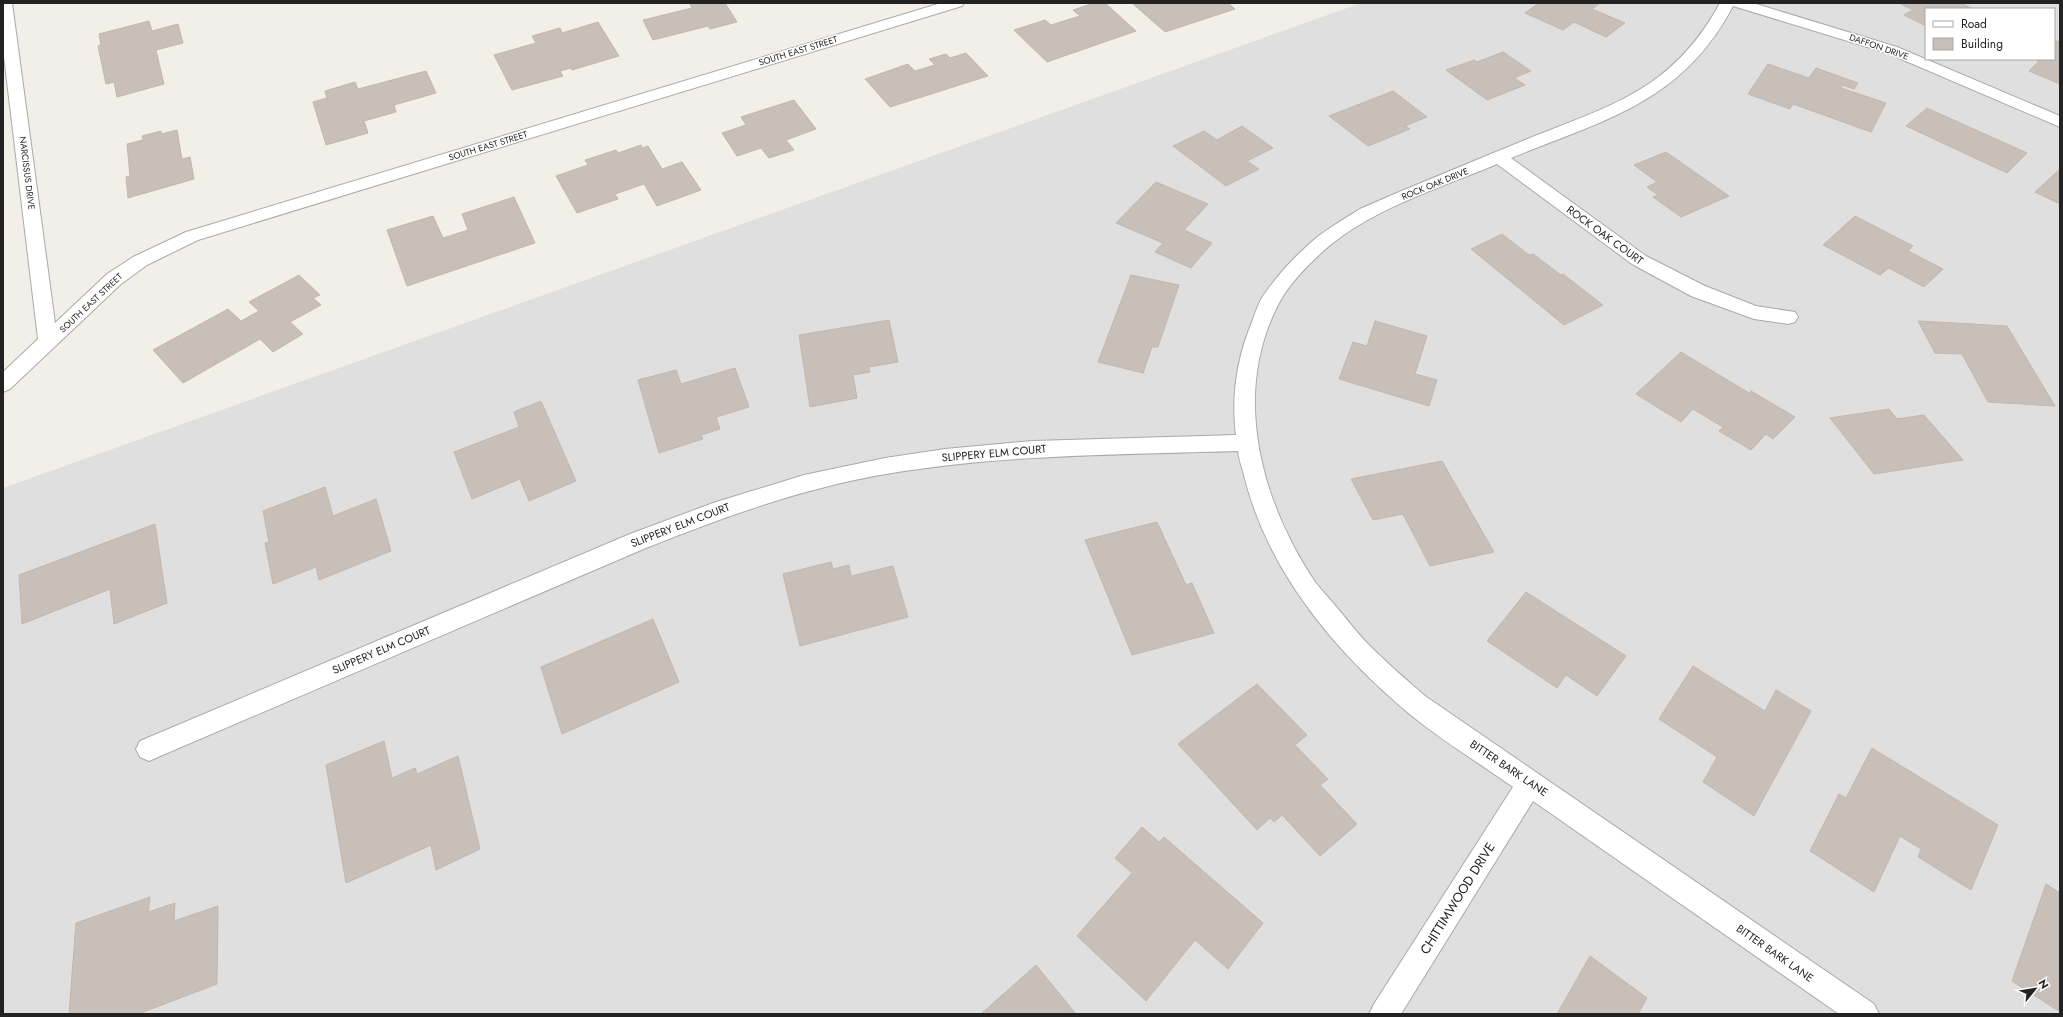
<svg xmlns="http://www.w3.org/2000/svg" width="2063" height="1017" font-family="Jost,sans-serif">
  <rect width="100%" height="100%" fill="#f2efe9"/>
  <path fill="#e0dfdf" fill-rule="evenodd" d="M1361,3H2060V1014H3V488ZM1926,9H2054V59H1926Z"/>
  <g fill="#c7bfb8" stroke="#c4b6ab">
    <path d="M692,3H725L737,22L710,29L708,26L653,40L643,20L692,8L690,4Z"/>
    <path d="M1094,3H1105L1136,31L1047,62L1014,30L1045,20L1051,25L1080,16L1073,10Z"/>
    <path d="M1132,3H1228L1235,9L1165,32Z"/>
    <path d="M1539,3H1596L1599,4L1592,9L1625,23L1606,37L1574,22L1563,30L1525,13Z"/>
    <path d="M1899,3H1961L1973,9H1926V26L1904,15L1913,10Z"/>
    <path d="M149,21L152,31L178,24L183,43L156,50L164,84L117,97L114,82L106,84L98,46L101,45L99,34Z"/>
    <path d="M598,22L619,56L572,70L571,68L560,71L563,76L512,90L494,55L536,43L532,36L560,28L562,33Z"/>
    <path d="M2054,40L2060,42V64L2058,66L2060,67V84L2029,71L2039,61L2035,59H2054Z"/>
    <path d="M1503,52L1531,71L1514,78L1525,85L1487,100L1446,70L1474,60L1477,62Z"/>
    <path d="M966,53L988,76L890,107L865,79L908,64L915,71L935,65L929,59L946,54L950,58Z"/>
    <path d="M1768,64L1809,78L1816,68L1858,83L1854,89L1843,85L1841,88L1886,103L1871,132L1793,104L1790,109L1748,94Z"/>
    <path d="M426,71L436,93L394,105L396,112L364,121L368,133L326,145L313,102L327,98L325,91L355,82L358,89Z"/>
    <path d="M1393,91L1427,117L1405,126L1410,129L1368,146L1329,116Z"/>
    <path d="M794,100L816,129L786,140L794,150L769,158L761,148L737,156L722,133L746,125L741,117Z"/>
    <path d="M1927,108L2027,153L2007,173L1906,126Z"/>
    <path d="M1242,126L1273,148L1247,161L1259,169L1226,186L1173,146L1204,131L1217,140Z"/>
    <path d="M177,130L182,159L190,157L194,179L128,198L126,177L130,176L127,144L143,140L142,136L161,131V134Z"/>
    <path d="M641,145L642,148L648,146L662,169L682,162L701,190L657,206L644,184L615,194L618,199L577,213L556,176L588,165L585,160L616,150L618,153Z"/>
    <path d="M1666,152L1729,196L1681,217L1653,197L1658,195L1647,187L1657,182L1634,165Z"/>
    <path d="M2060,169V204L2035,192Z"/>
    <path d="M1156,182L1208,204L1184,230L1212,243L1191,268L1155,252L1163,243L1116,223Z"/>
    <path d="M514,197L535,243L407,286L387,230L433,216L443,238L468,230L462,214Z"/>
    <path d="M1855,216L1913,246L1908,251L1943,269L1924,287L1889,268L1880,275L1823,245Z"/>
    <path d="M1502,234L1529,255L1533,254L1561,275L1563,274L1603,305L1564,325L1471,249Z"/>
    <path d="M299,275L320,295L313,298L321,305L290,322L303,334L273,352L260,339L183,383L153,350L228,309L241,321L259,311L249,302Z"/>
    <path d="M1131,275L1179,285L1158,347H1152L1143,373L1098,362Z"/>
    <path d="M889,320L898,362L869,367L870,372L853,375L857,398L810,407L799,335Z"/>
    <path d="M1375,321L1427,336L1415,374L1437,380L1429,406L1339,379L1353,342L1367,346Z"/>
    <path d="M1918,321L2007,326L2055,406L1988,402L1962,354L1935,353Z"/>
    <path d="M1681,352L1749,393L1751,391L1795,417L1773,439L1766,434L1751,450L1719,431L1723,427L1693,409L1681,422L1636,394Z"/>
    <path d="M735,368L749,407L716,417L720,429L701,435L703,439L659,453L638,380L676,370L681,384Z"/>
    <path d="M541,401L576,481L529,501L520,479L472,499L454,452L519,427L514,412Z"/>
    <path d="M1889,409L1897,419L1924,415L1963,460L1874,474L1830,418Z"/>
    <path d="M1442,461L1494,552L1430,566L1403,514L1373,520L1351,479Z"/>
    <path d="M325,487L333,516L376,499L391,551L319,580L316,567L273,584L265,543L269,542L263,511Z"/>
    <path d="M1157,522L1186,585L1192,583L1214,633L1132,655L1085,540Z"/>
    <path d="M155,524L167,603L114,624L110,589L22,624L19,575Z"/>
    <path d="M831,562L833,569L849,565L851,576L893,566L908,617L800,646L783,574Z"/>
    <path d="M1526,592L1626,656L1597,696L1566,675L1557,688L1487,641Z"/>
    <path d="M653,619L679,682L562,734L541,667Z"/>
    <path d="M1693,666L1765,711L1776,690L1811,711L1754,816L1703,782L1717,757L1659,719Z"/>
    <path d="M1257,684L1307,735L1295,745L1328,779L1320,785L1357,824L1320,856L1282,815L1274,822L1270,818L1257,830L1178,744Z"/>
    <path d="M384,741L392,778L415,768L417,774L458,756L480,849L436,870L431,845L346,883L326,765Z"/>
    <path d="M1872,748L1998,825L1971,890L1918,857L1921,849L1900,836L1874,892L1810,851L1839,794L1846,798Z"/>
    <path d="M1142,827L1159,842L1164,837L1263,923L1228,969L1195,940L1146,1001L1077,936L1132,873L1115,858Z"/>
    <path d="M2046,884L2060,893V1012L2012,981Z"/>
    <path d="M150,897L148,912L175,903L174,921L218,906L217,984L138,1014H69L76,923Z"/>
    <path d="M1590,956L1647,998L1638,1014H1557Z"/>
    <path d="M1036,965L1076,1014H981Z"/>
  </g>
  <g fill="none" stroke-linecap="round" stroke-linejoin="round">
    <defs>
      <g id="minor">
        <path d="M3,3H12L55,323L107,274L133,257L186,232L941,3H964L962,6L198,240L147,265L121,284L10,389L3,392V372L38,339L3,48Z"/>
        <path d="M1720,3H1753L1897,47L2060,116V127L1887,53L1733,6C1682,103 1604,120 1511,158L1646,256L1705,286L1756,306L1795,312L1798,317L1795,322L1788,324L1754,319L1691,296L1632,264L1497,164C1438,189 1364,211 1318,256C1304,269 1288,286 1279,303C1231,394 1261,501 1315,582C1322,591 1331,600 1338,609C1350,623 1361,638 1374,650C1390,666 1408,681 1425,696L1874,1004L1879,1014H1839L1533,801L1401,1014H1369L1374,1004L1513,787C1478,762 1439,739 1406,711C1333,649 1267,570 1244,475C1242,467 1239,460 1238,451C1120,455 1003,454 886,474C803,488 724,517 646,548L158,757L149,761L140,757L136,749L140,741L630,534L713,503L804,475L885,458L945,449L1033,441L1236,435C1231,396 1237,358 1252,322C1255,313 1258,304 1263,296C1275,279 1289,262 1305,248C1321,232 1341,221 1360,209C1414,185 1470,163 1525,140C1611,105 1672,91 1720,3Z"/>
      </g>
    </defs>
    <use href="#minor" stroke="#a9a9a9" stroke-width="2"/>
    <use href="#minor" fill="#fff" fill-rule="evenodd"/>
  </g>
  <g text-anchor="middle" stroke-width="3" stroke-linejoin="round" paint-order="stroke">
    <g font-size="9" fill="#222" stroke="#fff">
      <text transform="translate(1879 47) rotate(19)" y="3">DAFFON DRIVE</text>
      <text transform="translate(798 51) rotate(-17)" y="3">SOUTH EAST STREET</text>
      <text transform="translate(488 146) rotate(-17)" y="3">SOUTH EAST STREET</text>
      <text transform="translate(27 173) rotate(83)" y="3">NARCISSUS DRIVE</text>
      <text transform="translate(1435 184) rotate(-22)" y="3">ROCK OAK DRIVE</text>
      <text transform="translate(91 303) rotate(-43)" y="3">SOUTH EAST STREET</text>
    </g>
    <g font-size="11" fill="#222" stroke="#fff">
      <text transform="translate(1605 235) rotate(36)" y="4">ROCK OAK COURT</text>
      <text transform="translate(994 453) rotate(-5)" y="4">SLIPPERY ELM COURT</text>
      <text transform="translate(680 525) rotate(-21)" y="4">SLIPPERY ELM COURT</text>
      <text transform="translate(381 650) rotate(-23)" y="4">SLIPPERY ELM COURT</text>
      <text transform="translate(1509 768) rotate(34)" y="4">BITTER BARK LANE</text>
      <text transform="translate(1775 953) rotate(35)" y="4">BITTER BARK LANE</text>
    </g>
    <g font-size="13" fill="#222" stroke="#fff">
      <text transform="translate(1457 898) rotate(-58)" y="5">CHITTIMWOOD DRIVE</text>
    </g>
  </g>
  <rect width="2063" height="1017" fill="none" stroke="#222222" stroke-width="8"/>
  <rect x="1925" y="8" width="130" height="52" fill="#ffffff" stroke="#a7a7a7"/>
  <rect x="1933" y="21" width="20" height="6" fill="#ffffff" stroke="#a7a7a7"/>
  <text x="1961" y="28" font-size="12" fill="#222222">Road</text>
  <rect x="1933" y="38" width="20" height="12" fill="#c7bfb8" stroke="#a7a7a7"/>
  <text x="1961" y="48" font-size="12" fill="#222222">Building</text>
  <g transform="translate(2035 989) rotate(60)" stroke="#ffffff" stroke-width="3" paint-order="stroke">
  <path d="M0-3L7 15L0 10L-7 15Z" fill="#222222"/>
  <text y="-6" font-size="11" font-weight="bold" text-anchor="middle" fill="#222222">N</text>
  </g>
</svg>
